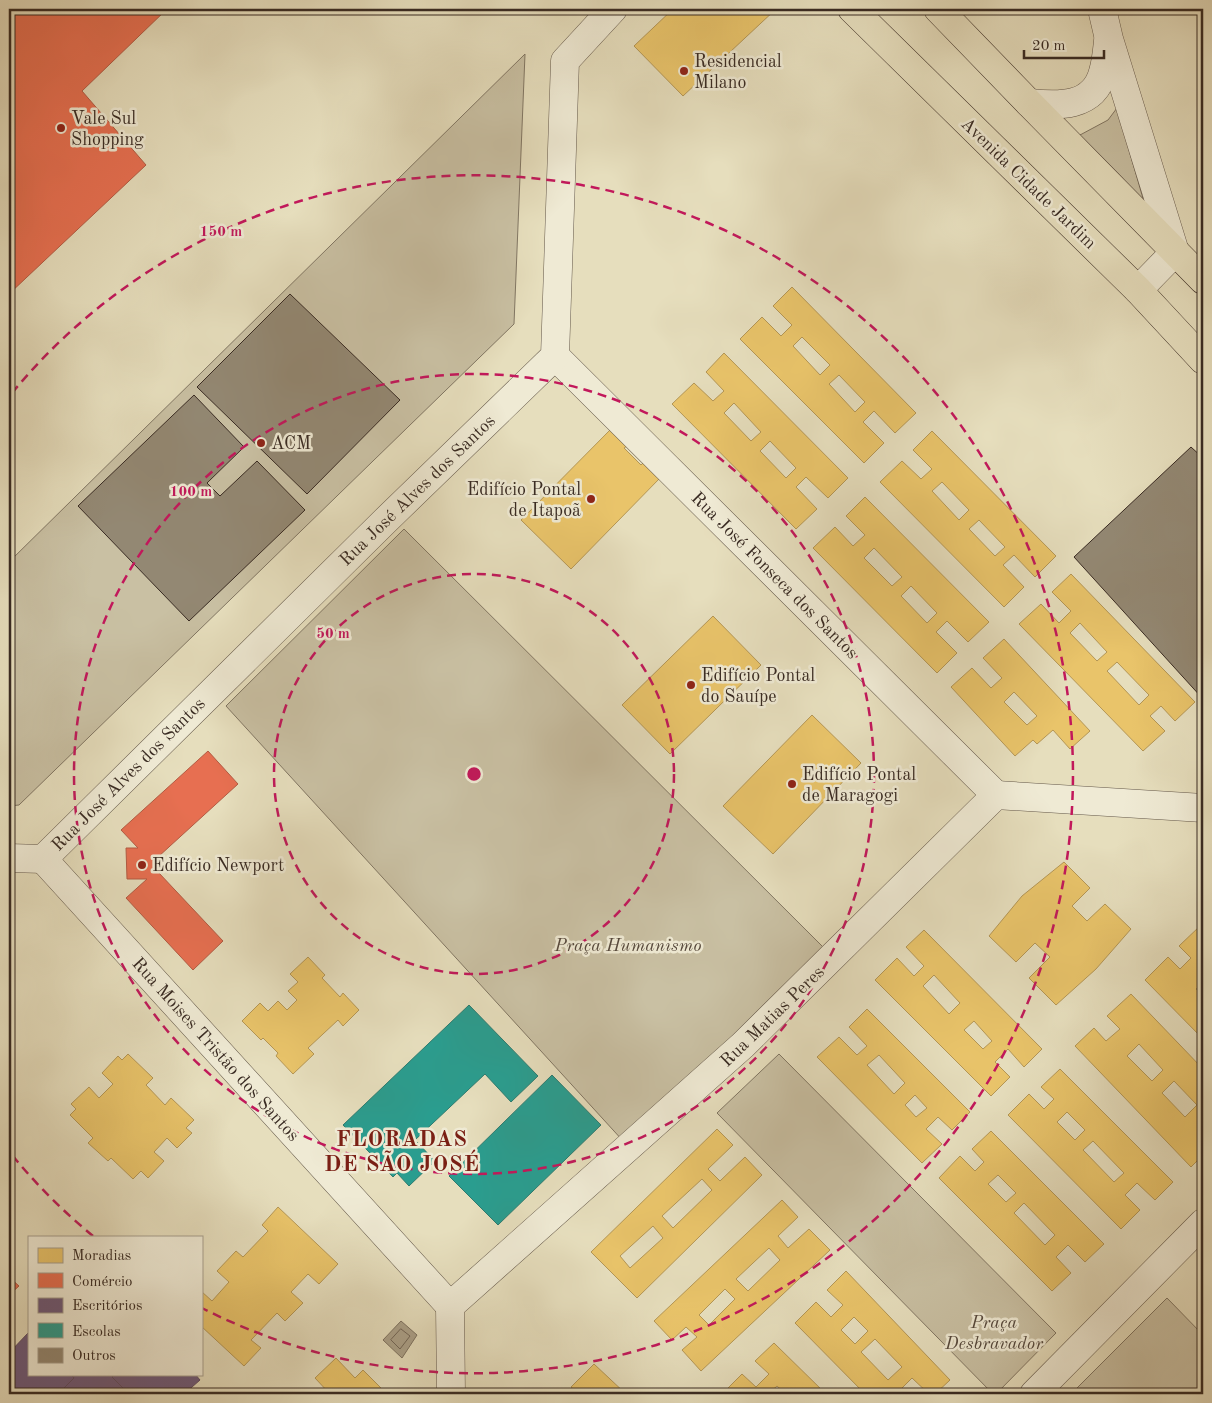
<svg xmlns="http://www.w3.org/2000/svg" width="1212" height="1403" font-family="'Old Standard TT',serif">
  <rect width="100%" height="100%" fill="#e6debd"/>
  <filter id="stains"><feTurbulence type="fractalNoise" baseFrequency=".004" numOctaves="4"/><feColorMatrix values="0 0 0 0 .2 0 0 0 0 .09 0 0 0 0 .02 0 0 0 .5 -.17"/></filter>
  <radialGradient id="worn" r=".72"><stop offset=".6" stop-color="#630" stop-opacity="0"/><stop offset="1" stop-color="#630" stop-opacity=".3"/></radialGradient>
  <g fill="#c9c0a3" stroke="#817663">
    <path d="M525,54L514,324L19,805L9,806V562Z"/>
    <path d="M1117,108L1146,209L1069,136L1080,135L1108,120Z"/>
    <path d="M404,529L823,947L624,1142L226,706Z"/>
    <path d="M779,1054L1056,1333L996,1394H993L717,1113Z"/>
    <path d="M1167,1298L1203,1335V1394H1071Z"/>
  </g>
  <path fill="#aba189" stroke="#7d7260" d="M401,1321L417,1335L402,1358L383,1340Z"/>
  <g fill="#e9c46a" stroke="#b49655" fill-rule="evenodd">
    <path d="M673,9H776L683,96L634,46Z"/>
    <path d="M792,287L916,413L895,433L874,411L863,422L884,443L864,463L740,339L762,317L781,336L792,325L773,306ZM802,337L830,365L820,375L793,346ZM839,375L865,402L855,412L829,384Z"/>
    <path d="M724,353L848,478L828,498L806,477L796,487L817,509L796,529L672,404L694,383L713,401L724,391L706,372ZM734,403L761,432L751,441L724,413ZM770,441L796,468L786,478L760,451Z"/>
    <path d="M610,430L627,446L624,448L641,465L644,462L660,478L571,569L521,520Z"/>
    <path d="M932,431L1056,556L1035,577L1014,555L1003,565L1024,587L1004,607L880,482L902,461L921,479L932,469L913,450ZM942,482L969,510L959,520L932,491ZM979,520L1005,547L995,556L969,529Z"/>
    <path d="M865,497L989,622L968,642L947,621L936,632L957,653L937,673L813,548L835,527L853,546L865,535L846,516ZM874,548L902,577L892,586L864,558ZM911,586L937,613L927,623L901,596Z"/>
    <path d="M1071,574L1195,702L1175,721L1161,706L1150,716L1165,731L1143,751L1019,624L1041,604L1059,623L1071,611L1052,592ZM1080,623L1107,652L1097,661L1070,633ZM1117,662L1149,695L1139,705L1107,671Z"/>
    <path d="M713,616L761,665L670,754L622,705Z"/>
    <path d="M1004,639L1090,731L1070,749L1053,730L1037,744L1033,740L1015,756L951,687L972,668L991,688L1002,678L983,658ZM1014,692L1037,716L1027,725L1004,702Z"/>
    <path d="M812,715L861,763L773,854L723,806Z"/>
    <path d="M1064,862L1090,888L1072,906L1087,921L1105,904L1131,929L1096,969L1056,1005L1029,978L1050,957L1035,943L1016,962L989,936L1022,896Z"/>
    <path d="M1200,926L1203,929V982L1196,989L1203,996V1039L1145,980L1168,957L1180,969L1191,958L1179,946Z"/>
    <path d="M924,930L1042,1049L1024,1067L1008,1049L995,1062L1010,1077L991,1096L875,980L897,958L914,976L924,966L906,947ZM934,975L960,1003L949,1014L923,986ZM974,1021L992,1041L983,1049L964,1030Z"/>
    <path d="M308,957L325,975L322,978L340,997L343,993L359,1010L343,1026L338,1020L308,1048L314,1054L293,1074L276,1056L278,1053L263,1038L261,1040L242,1021L260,1003L268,1011L278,1001L287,1010L297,1000L288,991L298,982L290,974Z"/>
    <path d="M1131,994L1203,1069V1133L1202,1134L1203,1155L1191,1167L1075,1046L1094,1028L1106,1041L1120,1029L1107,1016ZM1139,1044L1163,1070L1152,1081L1127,1056ZM1174,1081L1197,1105L1185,1117L1162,1093Z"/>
    <path d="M867,1009L970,1112L952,1130L938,1117L926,1129L942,1144L922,1163L817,1057L839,1037L857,1055L867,1046L849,1027ZM879,1055L905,1083L894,1094L867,1065ZM915,1095L927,1108L916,1117L905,1105Z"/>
    <path d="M128,1054L153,1078L146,1085L165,1105L171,1098L194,1120L186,1128L192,1133L177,1148L167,1138L154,1152L164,1161L148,1178L141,1171L133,1179L111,1158L108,1161L88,1143L93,1138L70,1115L76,1109L71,1104L89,1087L99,1098L113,1084L102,1073L118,1056L122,1060Z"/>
    <path d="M1060,1069L1173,1182L1155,1200L1137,1183L1125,1195L1140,1210L1121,1229L1008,1115L1029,1094L1044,1109L1054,1099L1041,1087ZM1067,1112L1085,1130L1075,1140L1057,1122ZM1093,1141L1124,1173L1114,1182L1083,1150Z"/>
    <path d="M717,1129L733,1145L708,1169L720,1181L745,1157L762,1175L637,1298L591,1252ZM702,1179L712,1190L673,1228L662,1216ZM653,1226L663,1238L630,1268L620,1256Z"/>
    <path d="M991,1131L1104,1244L1085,1262L1068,1245L1056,1257L1071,1273L1052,1291L939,1178L960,1156L975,1171L984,1162L972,1149ZM998,1175L1016,1193L1006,1202L988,1184ZM1024,1203L1055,1235L1045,1245L1014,1213Z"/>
    <path d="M782,1200L798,1217L778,1236L788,1248L809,1229L830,1250L701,1371L682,1350L697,1337L686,1327L672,1340L654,1321ZM769,1248L780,1260L748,1291L736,1279ZM725,1289L735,1299L709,1325L699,1315Z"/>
    <path d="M278,1207L338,1264L319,1284L308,1274L291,1292L303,1303L285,1321L277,1313L251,1340L261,1348L244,1366L201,1326V1291L212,1301L229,1282L217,1271L236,1251L243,1257L268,1231L262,1225Z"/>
    <path d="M846,1271L950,1380L935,1394H929L912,1378L901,1389L906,1394H865L795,1323L816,1302L831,1317L843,1305L827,1290ZM854,1317L868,1331L855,1344L841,1330ZM875,1339L902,1367L888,1380L861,1352Z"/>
    <path d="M774,1343L826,1394H786L777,1386L768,1394H722L742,1374L756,1387L769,1374L755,1361Z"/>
    <path d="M336,1358L355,1378L363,1370L387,1394H330L315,1378Z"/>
    <path d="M594,1364L626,1394H579L571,1387Z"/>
  </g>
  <g fill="#e76f51" stroke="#b35b43">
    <path d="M9,9H167L82,91L146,165L9,294Z"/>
    <path d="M208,751L238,784L158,857L159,873L223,941L193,970L126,898L147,879H127L126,848H138L121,830Z"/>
    <path d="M9,1277L19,1286L9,1295Z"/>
  </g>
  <g fill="#6d597a" stroke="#5d4b60">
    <path d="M29,1332V1374H71L74,1378L58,1394H9V1353Z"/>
    <path d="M71,1374H115L112,1377L129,1394H58L74,1378Z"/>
    <path d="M115,1374H195L200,1380L184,1394H129L112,1377Z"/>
  </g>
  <g fill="#2a9d8f" stroke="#2e7b6f">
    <path d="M469,1005L538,1076L511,1102L485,1074L415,1140L435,1161L409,1186L397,1173L393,1177L343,1125Z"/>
    <path d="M552,1075L601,1125L498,1225L449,1176Z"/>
  </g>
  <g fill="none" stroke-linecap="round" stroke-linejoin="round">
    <path stroke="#726656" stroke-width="1" d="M401,1329L410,1336L400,1349L391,1340Z"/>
  </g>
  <g fill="#938873" stroke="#392b23">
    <path d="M290,294L400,400L307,494L197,387Z"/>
    <path d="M194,395L244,447L207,483L220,496L257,461L305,510L189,621L78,506Z"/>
    <path d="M1191,447L1203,458V699L1074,557Z"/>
  </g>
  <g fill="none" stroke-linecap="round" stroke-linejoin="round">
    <defs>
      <g id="minor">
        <path d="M1102,9L1109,39L1175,252L1138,290"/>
        <path d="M1029,103C1058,106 1094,108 1103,72C1106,62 1107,51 1108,41"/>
        <path d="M555,356L996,795"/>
        <path d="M9,858L43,859L385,521L555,356L565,61L613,9"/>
        <path d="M43,859L450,1306"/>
        <path d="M451,1394L450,1306L743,1045L996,795L1203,808"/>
        <path d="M1034,1394L1203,1223"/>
      </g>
      <g id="major">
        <path d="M852,9L1138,290L1203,360"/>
        <path d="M938,9L1029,103L1203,280"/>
      </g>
    </defs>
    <use href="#minor" stroke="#64584a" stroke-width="29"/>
    <use href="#major" stroke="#392b23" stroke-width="29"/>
    <use href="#minor" stroke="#efead4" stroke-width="28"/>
    <use href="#major" stroke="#e6debd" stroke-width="28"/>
  </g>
  <g fill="none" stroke="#c2185b" stroke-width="2.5" stroke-dasharray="9 6">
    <circle cx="474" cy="774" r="200"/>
    <circle cx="474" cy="774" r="400"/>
    <path d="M93 1236A599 599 0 0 1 12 1155M12 393A599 599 0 1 1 202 1308"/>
  </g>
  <g fill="#8f2418" stroke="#efead4" stroke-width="2">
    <circle cx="684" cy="71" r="5"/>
    <circle cx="61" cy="128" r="5"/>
    <circle cx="261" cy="443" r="5"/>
    <circle cx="591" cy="499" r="5"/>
    <circle cx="691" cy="685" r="5"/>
    <circle cx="792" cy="784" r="5"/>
    <circle cx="142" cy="865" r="5"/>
  </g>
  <g text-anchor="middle" stroke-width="5" stroke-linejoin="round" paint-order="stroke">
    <g font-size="18" fill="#392b23" stroke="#efead4" text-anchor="start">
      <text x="694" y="67">Residencial<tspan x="694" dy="21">Milano</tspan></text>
      <text x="71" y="124">Vale Sul<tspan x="71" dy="21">Shopping</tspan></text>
      <text x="271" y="449">ACM</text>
      <text x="581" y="495" text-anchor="end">Edifício Pontal<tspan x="581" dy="21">de Itapoã</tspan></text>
      <text x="701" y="681">Edifício Pontal<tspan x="701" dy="21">do Sauípe</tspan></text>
      <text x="802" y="780">Edifício Pontal<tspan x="802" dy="21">de Maragogi</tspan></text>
      <text x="152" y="871">Edifício Newport</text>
    </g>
    <g font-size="18" fill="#392b23" stroke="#efead4">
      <text transform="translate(1029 183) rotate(44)" y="6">Avenida Cidade Jardim</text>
      <text transform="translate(417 490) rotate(-44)" y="6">Rua José Alves dos Santos</text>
      <text transform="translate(775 575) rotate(45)" y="6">Rua José Fonseca dos Santos</text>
      <text transform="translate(128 774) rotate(-45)" y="6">Rua José Alves dos Santos</text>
      <text transform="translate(772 1016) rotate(-44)" y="6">Rua Matias Peres</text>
      <text transform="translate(216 1049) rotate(48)" y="6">Rua Moises Tristão dos Santos</text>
    </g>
    <g font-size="18" font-style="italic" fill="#56493d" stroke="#efead4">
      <text x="628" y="951">Praça Humanismo</text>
      <text x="994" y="1328">Praça<tspan x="994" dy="21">Desbravador</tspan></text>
    </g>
    <g font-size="22" font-weight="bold" letter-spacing="1" fill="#7a1f14" stroke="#efead4">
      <text x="402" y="1146">FLORADAS<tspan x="402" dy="25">DE SÃO JOSÉ</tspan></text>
    </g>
  </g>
  <circle cx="474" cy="774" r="8" fill="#c2185b" stroke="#efead4" stroke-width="2.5"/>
  <g font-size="15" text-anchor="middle" font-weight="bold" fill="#c2185b" stroke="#efead4" stroke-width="5" stroke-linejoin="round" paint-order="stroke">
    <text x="221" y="236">150 m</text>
    <text x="191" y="496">100 m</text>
    <text x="333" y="638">50 m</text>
  </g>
  <rect width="1212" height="1403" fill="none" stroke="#e6debd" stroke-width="30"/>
  <rect x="10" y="10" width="1192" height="1383" fill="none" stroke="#392b23" stroke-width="2.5"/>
  <rect x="15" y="15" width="1182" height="1373" fill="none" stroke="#392b23"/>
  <rect x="28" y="1236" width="175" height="140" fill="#efead4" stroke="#a69e8d"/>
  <rect x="38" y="1248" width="25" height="15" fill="#e9c46a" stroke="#a69e8d"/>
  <text x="72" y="1260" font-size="15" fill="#392b23">Moradias</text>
  <rect x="38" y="1273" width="25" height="15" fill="#e76f51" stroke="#a69e8d"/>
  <text x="72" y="1286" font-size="15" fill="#392b23">Comércio</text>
  <rect x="38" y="1298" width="25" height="15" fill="#6d597a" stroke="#a69e8d"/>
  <text x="72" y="1310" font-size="15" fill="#392b23">Escritórios</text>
  <rect x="38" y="1323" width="25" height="15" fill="#2a9d8f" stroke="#a69e8d"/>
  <text x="72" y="1336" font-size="15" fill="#392b23">Escolas</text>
  <rect x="38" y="1348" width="25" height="15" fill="#938873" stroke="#a69e8d"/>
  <text x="72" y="1360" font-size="15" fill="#392b23">Outros</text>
  <path d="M1024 50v8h80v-8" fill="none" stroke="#392b23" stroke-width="2.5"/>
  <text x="1032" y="50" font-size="15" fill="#392b23" stroke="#efead4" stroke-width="4" paint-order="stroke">20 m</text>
  <rect width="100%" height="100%" filter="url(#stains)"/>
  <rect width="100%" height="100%" fill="url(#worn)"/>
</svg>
